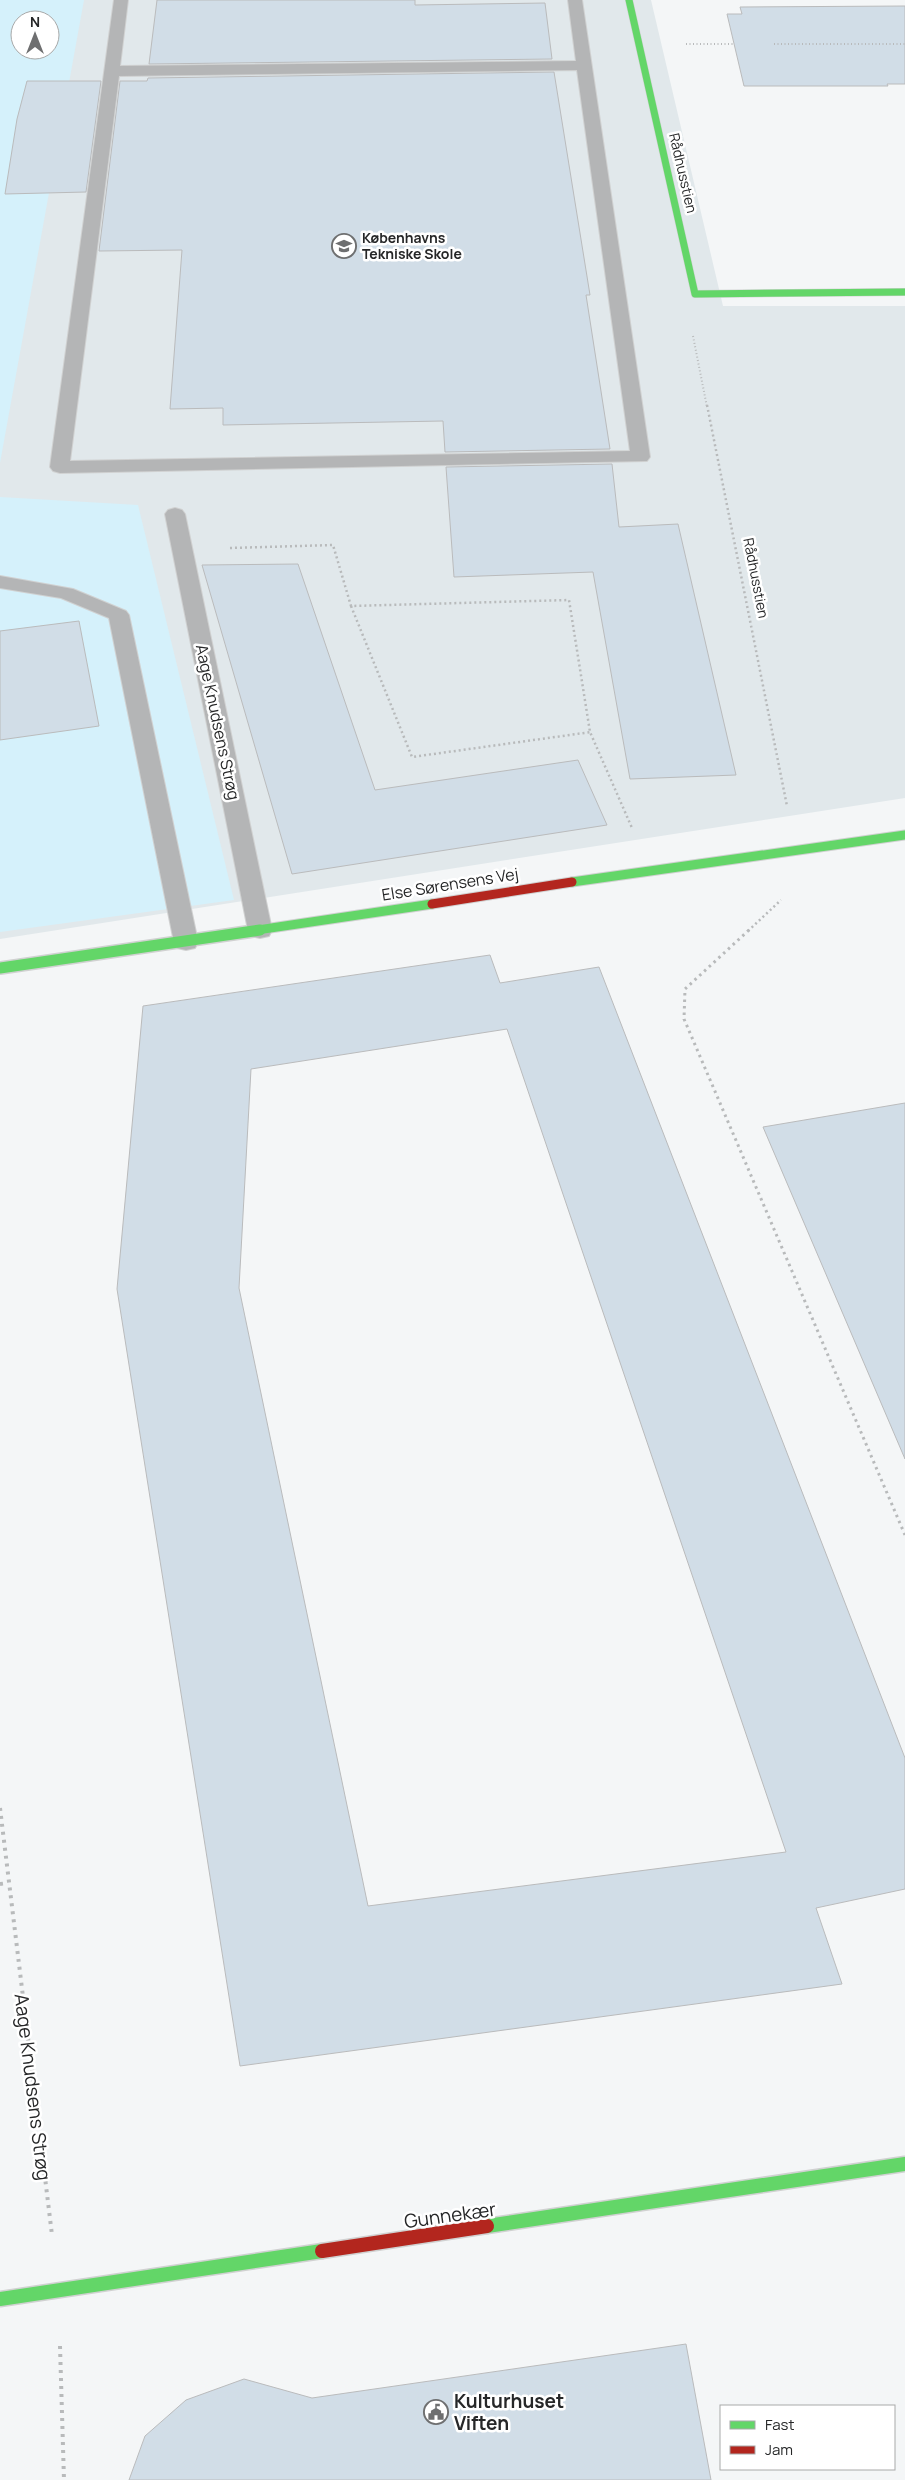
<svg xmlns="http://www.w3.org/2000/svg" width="905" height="2480" font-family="Manrope,sans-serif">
  <rect width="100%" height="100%" fill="#f4f6f7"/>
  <path fill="#e1e8eb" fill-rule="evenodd" d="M0,0H651L723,306H905V798L0,939ZM20,20H50V50H20Z"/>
  <g fill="#d5f1fb" fill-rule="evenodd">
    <path d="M0,0H84L0,463ZM20,20H50V50H20Z"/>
    <path d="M0,497L138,505L234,900L0,932Z"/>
  </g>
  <g fill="#d1dde7" stroke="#babbbc" fill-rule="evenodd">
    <path d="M157,0H415V5L545,3L552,59L149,64Z"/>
    <path d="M905,6V84H887L888,86H744L727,14H742L740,7Z"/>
    <path d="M554,72L590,295H586L610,449L445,452L443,421L223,425V408L170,409L182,250L99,251L120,81H147L148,78Z"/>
    <path d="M27,81H101L86,192L5,194L17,119Z"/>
    <path d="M612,464L619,527L678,524L736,775L630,779L593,572L454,577L446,467Z"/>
    <path d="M298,564L375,790L578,760L607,825L292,874L202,565Z"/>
    <path d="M79,621L99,726L0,740V631Z"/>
    <path d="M490,955L500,983L599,967L905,1758V1889L816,1908L842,1984L240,2066L117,1289L143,1006ZM507,1029L786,1852L368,1906L239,1288L251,1069Z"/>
    <path d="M905,1103V1459L763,1127Z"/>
    <path d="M686,2344L711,2480H129L145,2436L186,2400L244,2379L312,2398Z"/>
  </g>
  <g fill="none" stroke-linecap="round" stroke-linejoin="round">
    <defs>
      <g id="lane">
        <path d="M114,0H128L120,66L576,61L568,0H582L650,457L647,461L60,473L53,471L50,467ZM577,70L630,451L70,461L119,76Z"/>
        <path d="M175,508L182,510L185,514L272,930L269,936L260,938L251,936L248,930L165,514L168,510Z"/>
        <path d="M0,576L73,589L126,611L129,615L198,942L195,948L186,950L177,948L174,942L109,618L61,598L0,588Z"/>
      </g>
      <path id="fast-far3" d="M629,0L695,294L905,292"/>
      <g id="fast-far2">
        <path d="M572,882L905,835"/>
        <path d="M251,931L432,904"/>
      </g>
      <path id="fast-far1" d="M0,968L260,930"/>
      <g id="fast">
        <path d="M487,2226L905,2164"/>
        <path d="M0,2299L322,2251"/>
      </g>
      <path id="jam-far1" d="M432,904L572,882"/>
      <path id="jam" d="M322,2251L487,2226"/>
    </defs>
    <use href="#lane" stroke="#d0d1d1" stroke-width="2"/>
    <use href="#fast-far3" stroke="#d0d1d1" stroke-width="8"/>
    <use href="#fast-far2" stroke="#d0d1d1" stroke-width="11"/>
    <use href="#fast-far1" stroke="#d0d1d1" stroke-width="14"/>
    <use href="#fast" stroke="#d0d1d1" stroke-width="17"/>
    <use href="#jam-far1" stroke="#d0d1d1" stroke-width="11"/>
    <use href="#jam" stroke="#d0d1d1" stroke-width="17"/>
    <g stroke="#b8babb" stroke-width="2" stroke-dasharray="1 2.5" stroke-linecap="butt">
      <path d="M686,44H734"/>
      <path d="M774,44H905"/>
      <path d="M693,336L707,407"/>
    </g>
    <g stroke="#b8babb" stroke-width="2.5" stroke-dasharray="2 3" stroke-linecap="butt">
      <path d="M707,405L787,806"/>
      <path d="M230,548L333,545L351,606L569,600L590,732L632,828"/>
      <path d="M351,606L412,757L591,732"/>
      <path d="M748,931L781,900"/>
    </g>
    <path stroke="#b8babb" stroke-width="3" stroke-dasharray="2.5 4" stroke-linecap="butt" d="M749,930L685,989L684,1019L905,1535"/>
    <g stroke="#b8babb" stroke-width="4" stroke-dasharray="3 5" stroke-linecap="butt">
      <path d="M0,1808L52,2235"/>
      <path d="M0,1884L8,1883"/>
      <path d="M60,2346L64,2480"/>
    </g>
    <use href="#lane" fill="#b4b5b6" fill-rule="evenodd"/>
    <use href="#fast-far3" stroke="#63d668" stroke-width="7"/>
    <use href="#fast-far2" stroke="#63d668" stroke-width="9"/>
    <use href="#fast-far1" stroke="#63d668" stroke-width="11"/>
    <use href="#fast" stroke="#63d668" stroke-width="14"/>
    <use href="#jam-far1" stroke="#b3261e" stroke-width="9"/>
    <use href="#jam" stroke="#b3261e" stroke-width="14"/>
  </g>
  <defs>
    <symbol id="university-ring" viewBox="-11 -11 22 22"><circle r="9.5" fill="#fff" stroke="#6e6f70" stroke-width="1.5"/><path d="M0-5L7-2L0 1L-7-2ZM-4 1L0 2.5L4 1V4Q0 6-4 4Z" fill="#6e6f70"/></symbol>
    <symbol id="civic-ring" viewBox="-11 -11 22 22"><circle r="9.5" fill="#fff" stroke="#6e6f70" stroke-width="1.5"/><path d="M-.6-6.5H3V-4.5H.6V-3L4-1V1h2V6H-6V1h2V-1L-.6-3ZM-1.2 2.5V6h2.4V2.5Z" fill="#6e6f70"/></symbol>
  </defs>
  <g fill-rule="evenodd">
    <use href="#university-ring" x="330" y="232" width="28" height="28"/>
    <use href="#civic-ring" x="422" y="2398" width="28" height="28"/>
  </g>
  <g text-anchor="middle" stroke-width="5" stroke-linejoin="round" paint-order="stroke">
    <g font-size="14" fill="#262728" stroke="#fff">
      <text transform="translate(683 173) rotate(77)" y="5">Rådhusstien</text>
      <text transform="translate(756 578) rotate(79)" y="5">Rådhusstien</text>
    </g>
    <g font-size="14" font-weight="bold" fill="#262728" stroke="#fff" text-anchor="start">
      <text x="362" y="243">Københavns<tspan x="362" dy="16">Tekniske Skole</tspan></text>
    </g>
    <g font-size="16" fill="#262728" stroke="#fff">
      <text transform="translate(218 722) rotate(78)" y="6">Aage Knudsens Strøg</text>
      <text transform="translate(450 884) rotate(-9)" y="6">Else Sørensens Vej</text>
    </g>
    <g font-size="19" fill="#262728" stroke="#fff">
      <text transform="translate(33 2087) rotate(83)" y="7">Aage Knudsens Strøg</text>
      <text transform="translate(450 2215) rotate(-8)" y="7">Gunnekær</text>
    </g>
    <g font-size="19" font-weight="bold" fill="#262728" stroke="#fff" text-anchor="start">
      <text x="454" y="2408">Kulturhuset<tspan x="454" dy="22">Viften</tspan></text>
    </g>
  </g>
  <rect x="720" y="2405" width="175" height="65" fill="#ffffff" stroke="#a8a9a9"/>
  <rect x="730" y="2421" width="25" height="8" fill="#63d668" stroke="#a8a9a9"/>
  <text x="765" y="2430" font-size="15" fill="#262728">Fast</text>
  <rect x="730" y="2446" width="25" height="8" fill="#b3261e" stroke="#a8a9a9"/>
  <text x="765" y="2455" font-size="15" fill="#262728">Jam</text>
  <g transform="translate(35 35)"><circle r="24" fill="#ffffff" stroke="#a8a9a9"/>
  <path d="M0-4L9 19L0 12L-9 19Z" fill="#6e6f70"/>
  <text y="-8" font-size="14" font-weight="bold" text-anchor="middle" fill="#262728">N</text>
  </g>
</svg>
